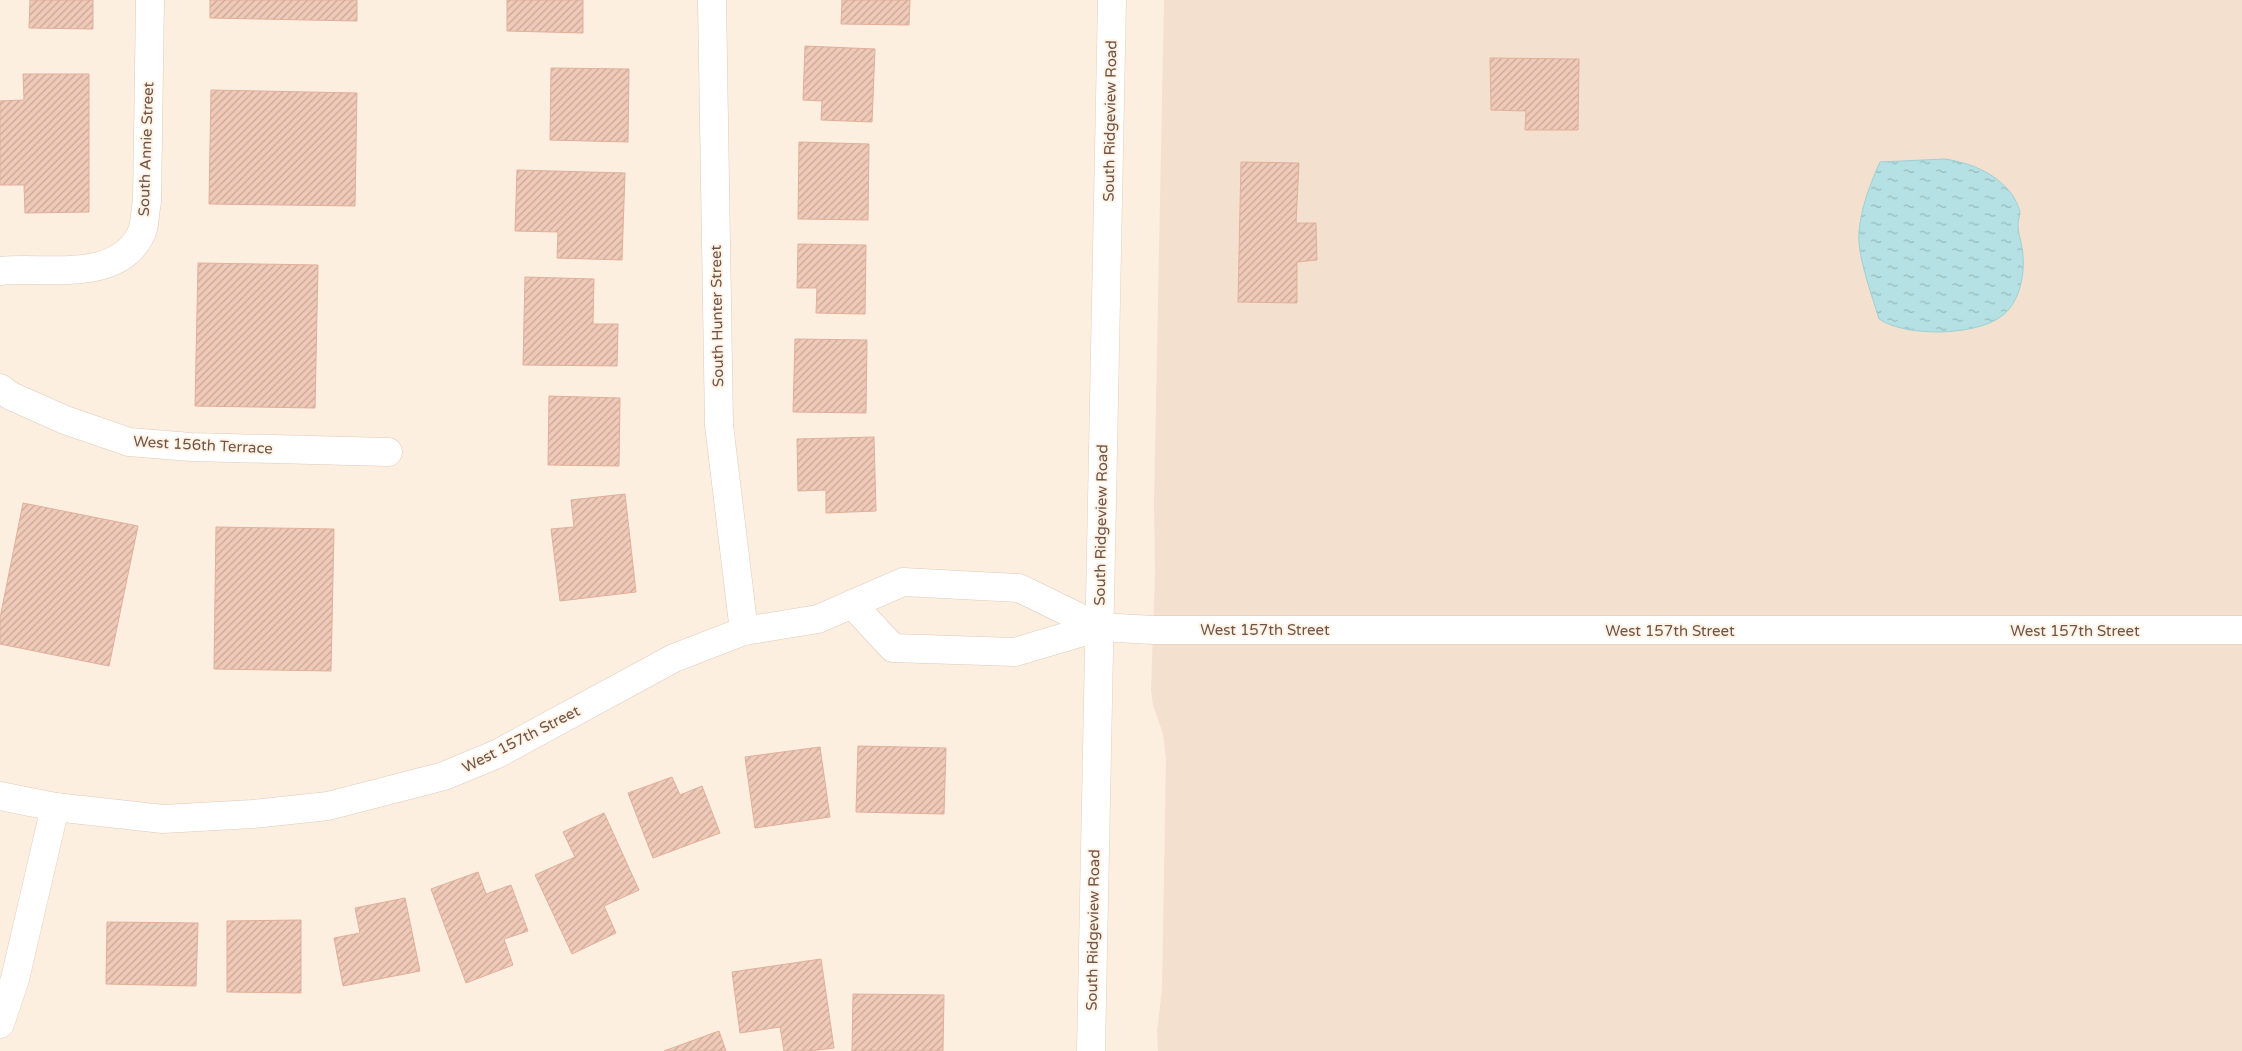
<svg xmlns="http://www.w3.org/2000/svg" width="2242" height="1051" font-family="'Varela Round',sans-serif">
  <defs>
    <pattern id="water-ripples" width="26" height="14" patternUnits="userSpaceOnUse" patternTransform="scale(1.25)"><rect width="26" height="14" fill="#b5e1e4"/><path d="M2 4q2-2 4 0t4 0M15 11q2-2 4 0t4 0" fill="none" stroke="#98b9bb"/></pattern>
    <pattern id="building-hatch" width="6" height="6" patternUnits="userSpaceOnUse" patternTransform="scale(1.25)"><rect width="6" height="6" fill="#f0cab8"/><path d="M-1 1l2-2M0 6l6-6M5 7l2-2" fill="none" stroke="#c7a798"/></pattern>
  </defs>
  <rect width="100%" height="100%" fill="#fcefe0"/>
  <path fill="#f3e0cf" d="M1164,0H2242V1051H1158L1157,1032L1162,989L1166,759L1163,734L1153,705L1151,690L1155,574L1154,502Z"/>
  <path fill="url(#water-ripples)" stroke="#9cd1d6" d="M1945,159C1970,163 1994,172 2011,193C2014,197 2020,208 2020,214C2019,218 2018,221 2018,225C2018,233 2021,240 2022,248C2026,269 2021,301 2003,315C1987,328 1961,331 1941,332C1921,332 1896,330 1879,319C1872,295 1857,256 1859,232C1861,208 1870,184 1880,162Z"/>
  <g fill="url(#building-hatch)" stroke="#e3af99">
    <path d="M30,0H93V29L29,28Z"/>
    <path d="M210,0H357V21L210,18Z"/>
    <path d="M507,0H583V33L507,31Z"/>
    <path d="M842,0H910L909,25L841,24Z"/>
    <path d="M805,46L875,49L872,122L821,120L822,101L803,100Z"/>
    <path d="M1490,58L1579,59L1578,130H1525L1526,111L1491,110Z"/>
    <path d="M551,68L629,69L628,142L550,140Z"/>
    <path d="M23,74H89V212L25,213L24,185H0V101L24,100Z"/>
    <path d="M211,90L357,93L355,206L209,204Z"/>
    <path d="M799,142L869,144L868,220L798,219Z"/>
    <path d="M1241,162L1299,163L1296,223H1316L1317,260L1297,262V303L1238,302Z"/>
    <path d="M517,170L625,173L622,260L557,258L558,232L515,231Z"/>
    <path d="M798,244L866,245L865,314L816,313L817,288H797Z"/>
    <path d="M198,263L318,265L315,408L195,406Z"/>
    <path d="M525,277L594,279L593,324H618L617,366L523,365Z"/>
    <path d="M795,339L867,340L866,413L793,412Z"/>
    <path d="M549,396L620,398L619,466L548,465Z"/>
    <path d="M874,437L876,511L826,513V490L798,491L797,439Z"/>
    <path d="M625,494L636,592L560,601L551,529L574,527L571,500Z"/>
    <path d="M23,503L138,526L109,666L0,644V618Z"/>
    <path d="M216,527L334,529L331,671L214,669Z"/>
    <path d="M858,746L946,748L944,814L856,812Z"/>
    <path d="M820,747L830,817L755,828L745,757Z"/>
    <path d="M672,777L680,795L702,786L720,833L653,858L628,793Z"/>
    <path d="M604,813L639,890L604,906L616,933L572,954L535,875L575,857L563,832Z"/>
    <path d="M478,872L486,894L511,885L528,931L504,939L513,965L466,983L431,889Z"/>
    <path d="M405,898L420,971L343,986L334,938L360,933L355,908Z"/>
    <path d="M301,920V993L227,992V921Z"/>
    <path d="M107,922L198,923L196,986L106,984Z"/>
    <path d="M821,959L834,1048L809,1051H784L780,1027L740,1033L732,972Z"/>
    <path d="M853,994L944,995L943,1051H852Z"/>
    <path d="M719,1031L726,1051H664Z"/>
  </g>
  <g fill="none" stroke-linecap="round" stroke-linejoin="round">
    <defs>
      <g id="street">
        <path d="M712,0L719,425L744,631"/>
        <path d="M0,271C46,266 122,285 143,229C145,221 145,211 147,202L150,0"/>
        <path d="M0,388L11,396L65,420L129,442L191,447L388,452"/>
        <path d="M1099,627L1153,630H2242"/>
        <path d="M55,807L163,819L253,814L328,806L444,776L497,754L674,658L744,631L818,619L903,582L1019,588L1099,627L1015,652L893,648L852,604"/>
      </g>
      <g id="secondary">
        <path d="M0,796L55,807L15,979L0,1024"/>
        <path d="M1091,1051L1112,0"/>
      </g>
    </defs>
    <use href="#street" stroke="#dfcabc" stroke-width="29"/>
    <use href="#secondary" stroke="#e6cdbc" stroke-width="29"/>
    <use href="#street" stroke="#fff" stroke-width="28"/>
    <use href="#secondary" stroke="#fff" stroke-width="28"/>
  </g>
  <g text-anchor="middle" stroke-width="4" stroke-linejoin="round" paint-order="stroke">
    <g font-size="15" fill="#715448" stroke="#fff3e6">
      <text transform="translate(1110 121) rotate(-89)" y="5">South Ridgeview Road</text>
      <text transform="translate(146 149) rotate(-88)" y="5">South Annie Street</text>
      <text transform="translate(717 316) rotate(-91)" y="5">South Hunter Street</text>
      <text transform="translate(203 445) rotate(3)" y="5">West 156th Terrace</text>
      <text transform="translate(1101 525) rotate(-89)" y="5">South Ridgeview Road</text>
      <text x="1265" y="635">West 157th Street</text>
      <text x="1670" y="636">West 157th Street</text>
      <text x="2075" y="636">West 157th Street</text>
      <text transform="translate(521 739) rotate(-27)" y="5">West 157th Street</text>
      <text transform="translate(1093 930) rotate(-89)" y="5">South Ridgeview Road</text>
    </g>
  </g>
</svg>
